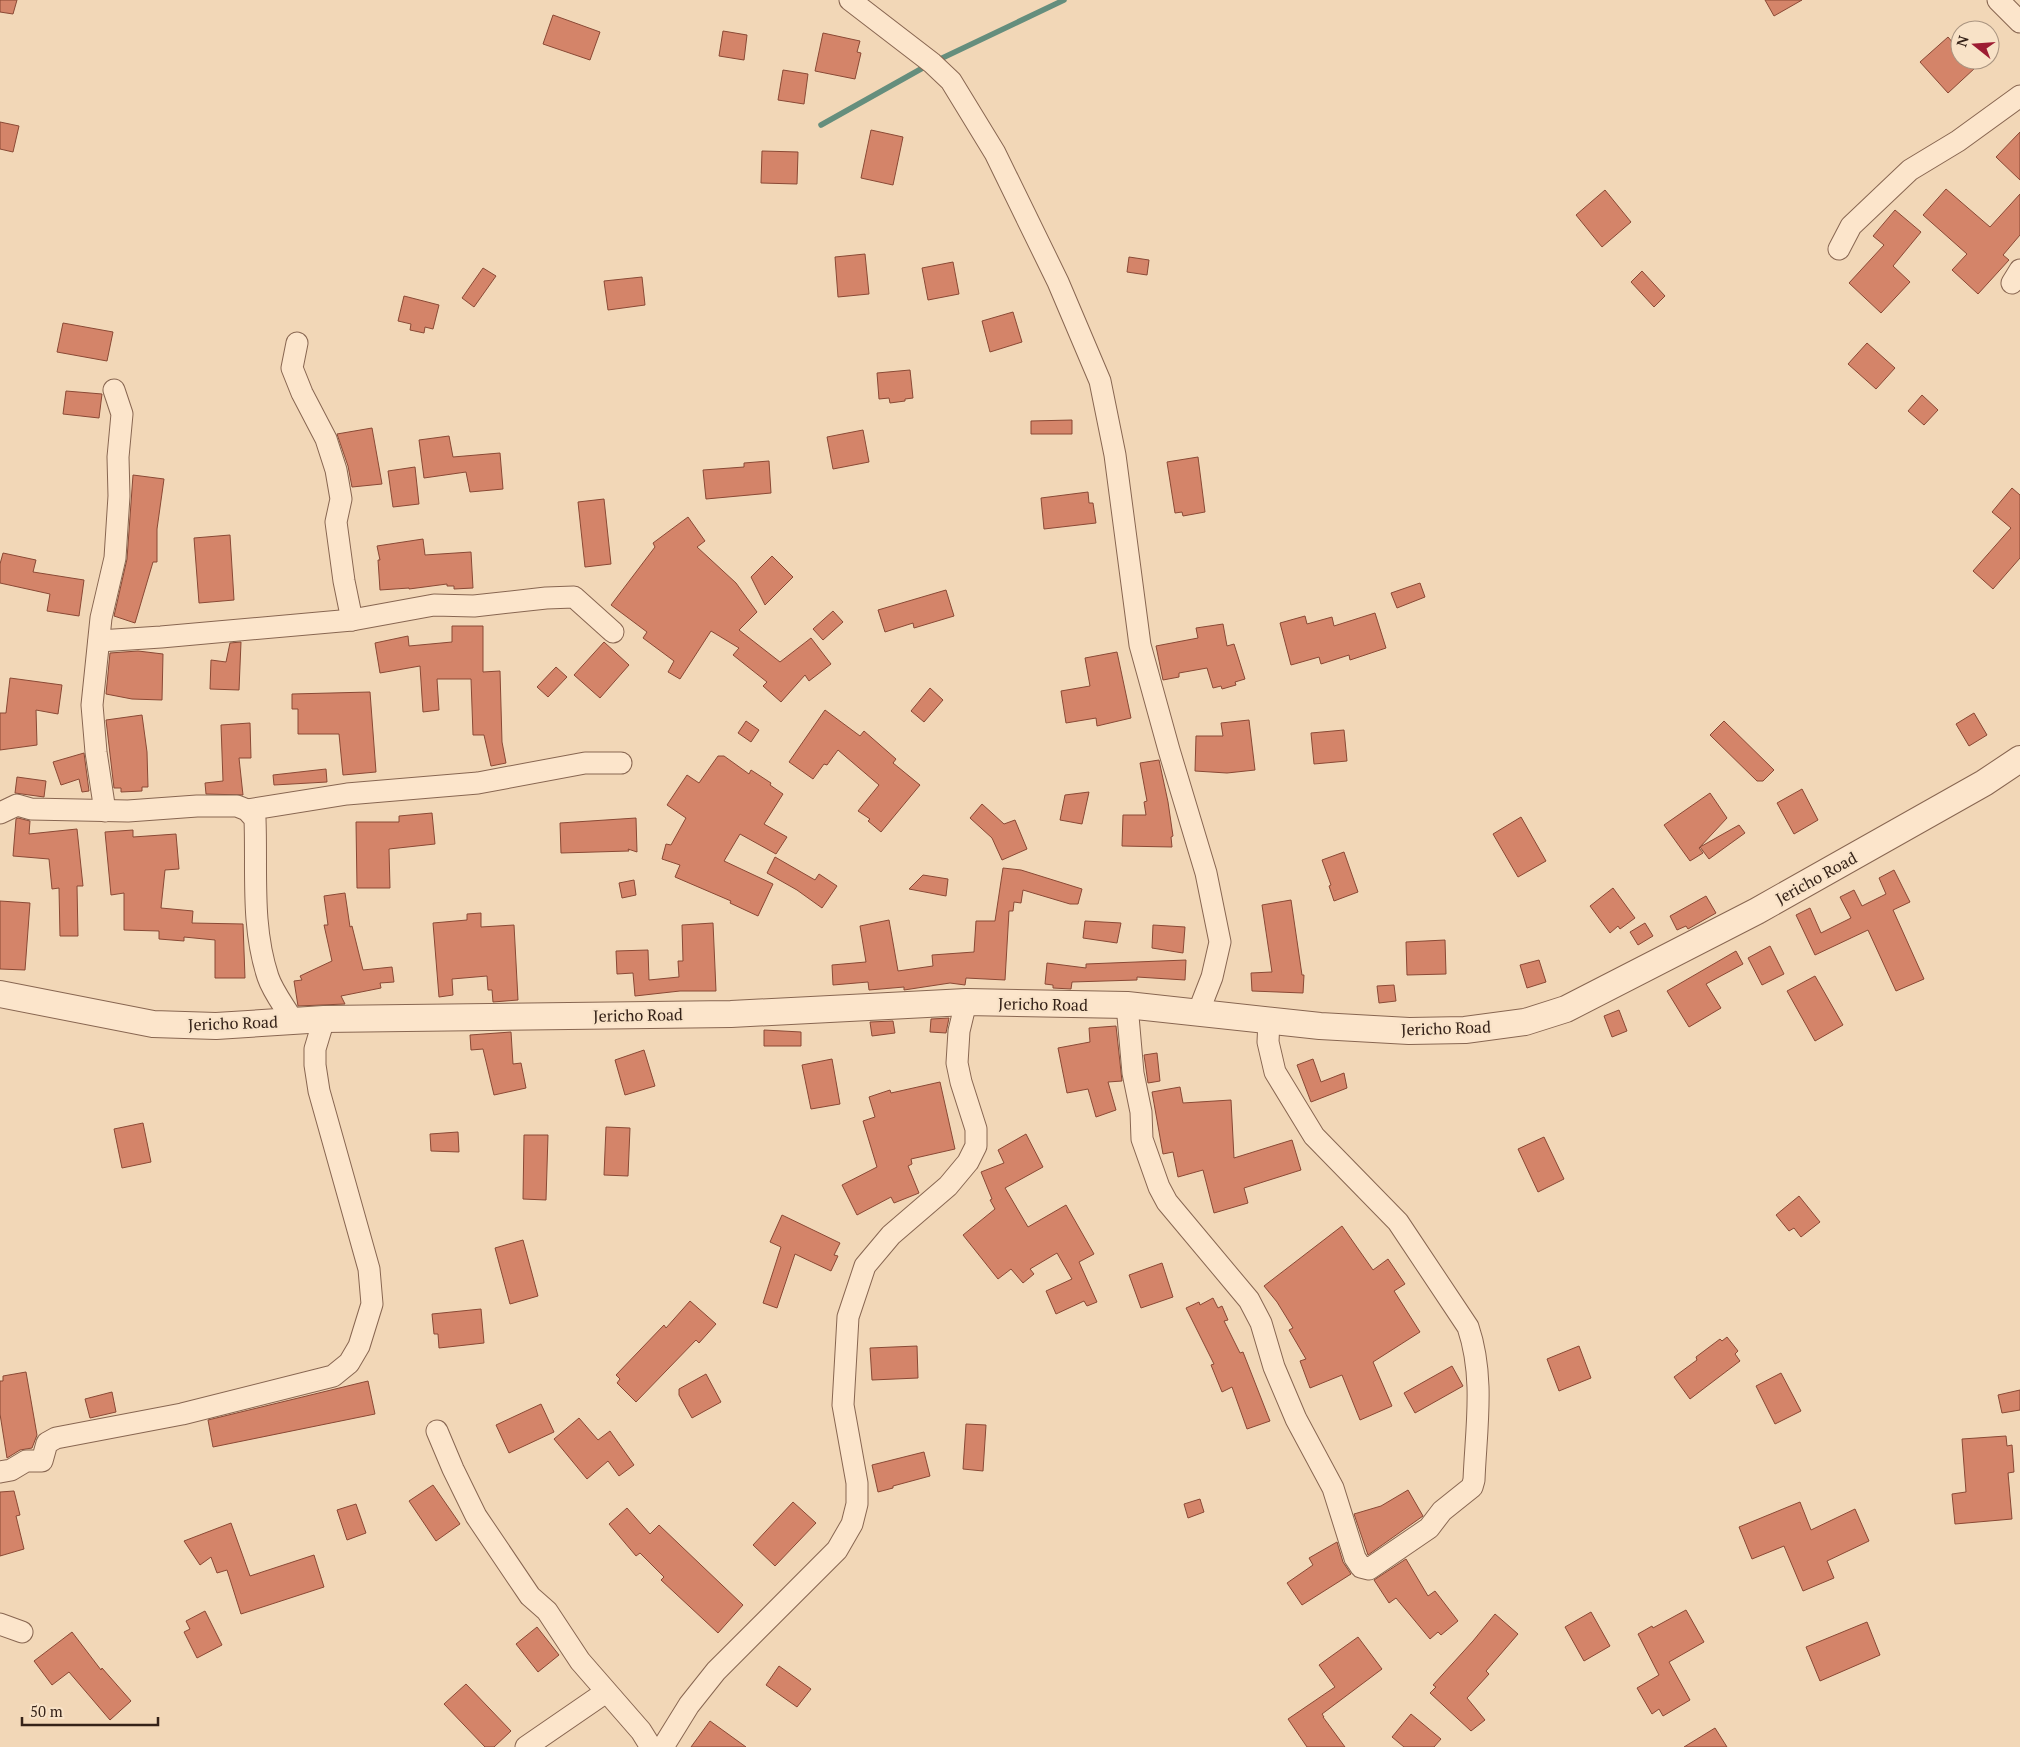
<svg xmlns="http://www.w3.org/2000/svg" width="2020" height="1747" font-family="'PT Serif',serif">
  <rect width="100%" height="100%" fill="#f2d7b7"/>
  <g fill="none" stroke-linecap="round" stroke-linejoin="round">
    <g stroke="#658e7d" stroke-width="5.5">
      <path d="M936,61L1064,0"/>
      <path d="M821,125L928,65"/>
    </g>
  </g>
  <g fill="#d48469" stroke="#8a4935">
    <path d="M0,0H17L13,14L0,12Z"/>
    <path d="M1765,0H1802L1774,16Z"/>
    <path d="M553,15L600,32L590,60L543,44Z"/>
    <path d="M723,31L747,35L744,60L719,56Z"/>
    <path d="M823,33L860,41L857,52L861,53L855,79L815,71Z"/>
    <path d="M1948,37L1960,51V60H1968L1975,68L1948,93L1920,62Z"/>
    <path d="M783,70L808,74L804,104L778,100Z"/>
    <path d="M0,122L19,126L13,152L0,149Z"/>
    <path d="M871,130L903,137L893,185L861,178Z"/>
    <path d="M2020,132V180L1996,157Z"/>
    <path d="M762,151L798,152L797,184L761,183Z"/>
    <path d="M1946,189L1990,227L2020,194V235L2003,255L2009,260L1978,294L1952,270L1967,254L1923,215Z"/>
    <path d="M1605,190L1631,222L1602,247L1576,215Z"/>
    <path d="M1895,210L1921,232L1893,266L1910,282L1881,313L1849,283L1884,245L1873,236Z"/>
    <path d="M865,254L869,294L838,297L835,257Z"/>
    <path d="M1129,257L1149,260L1147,275L1127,272Z"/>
    <path d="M953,262L959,294L928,300L922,268Z"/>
    <path d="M483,268L496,276L474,307L462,298Z"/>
    <path d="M1642,271L1665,296L1654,307L1631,282Z"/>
    <path d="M642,277L645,305L608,310L604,281Z"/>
    <path d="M404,296L439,305L433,329L425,327L424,333L410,330L411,324L398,321Z"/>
    <path d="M1013,312L1022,342L990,352L982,321Z"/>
    <path d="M63,323L113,332L107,361L57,352Z"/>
    <path d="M1867,343L1895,368L1876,389L1848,364Z"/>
    <path d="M910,370L913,398L905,399V401L890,403L889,398L879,399L877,373Z"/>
    <path d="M66,391L102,394L99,418L63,414Z"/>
    <path d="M1922,395L1938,410L1924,425L1908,411Z"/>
    <path d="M1072,420V434H1031V421Z"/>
    <path d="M372,428L382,484L352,487L348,466L337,434Z"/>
    <path d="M863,430L869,462L833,469L827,437Z"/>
    <path d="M449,436L453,457L500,453L503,489L470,492L466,472L424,478L419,440Z"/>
    <path d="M1198,457L1205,512L1183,516L1182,512L1175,513L1167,462Z"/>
    <path d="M769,461L771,493L706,499L703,470L744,467V463Z"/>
    <path d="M415,467L419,504L393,507L388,471Z"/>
    <path d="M133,475L164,479L157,529V562H153L135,623L114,616L127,559Z"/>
    <path d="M2012,488L2020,495V558L1993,589L1973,571L2011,528L1992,512Z"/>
    <path d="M1088,492L1089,503H1093L1096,523L1044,529L1041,498Z"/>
    <path d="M604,499L611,564L585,567L578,502Z"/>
    <path d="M688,517L705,541L697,547L736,583L757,612L739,630L780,662L811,638L831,664L809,681L805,675L781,702L763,686L767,682L733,655L739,648L711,631L680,679L668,672L674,661L643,638L647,632L611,605L655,547L653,543Z"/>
    <path d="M230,535L234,600L199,603L194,538Z"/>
    <path d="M423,539L425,555L471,552L473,588L454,589V586H447V584L409,589V588L380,590L378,560H380L377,546Z"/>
    <path d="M3,553L36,560L33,572L84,580L79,616L47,611L50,594L0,583V564Z"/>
    <path d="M772,556L793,577L765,605L751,577Z"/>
    <path d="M1420,583L1425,597L1397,608L1391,593Z"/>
    <path d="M946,590L954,616L914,628L913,623L885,632L878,610Z"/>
    <path d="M833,611L843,622L823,640L813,629Z"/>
    <path d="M1375,613L1386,648L1350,660L1349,655L1321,664L1319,657L1291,665L1280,623L1305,616L1307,624L1332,617L1334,626Z"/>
    <path d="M1223,624L1227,646L1234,644L1245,679L1235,682L1236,685L1222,689L1221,686L1213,688L1207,668L1179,673V677L1163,680L1156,646L1198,638L1196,628Z"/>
    <path d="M452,626H483V672L500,671L502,742L506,763L491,766L484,735H473L471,679H437L439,710L423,712L420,666L380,673L375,643L408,636L409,646L452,642Z"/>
    <path d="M241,642L239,690L210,689L211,660L226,662L230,643Z"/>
    <path d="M604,642L629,665L600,698L574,675Z"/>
    <path d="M138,651L163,654L162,700L132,699L106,694L110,653Z"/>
    <path d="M1117,652L1131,718L1097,726L1096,718L1066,723L1061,691L1090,686L1085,658Z"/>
    <path d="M556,667L567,677L548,697L537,687Z"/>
    <path d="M10,678L62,685L58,714L36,710L37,745L0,750V713H6Z"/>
    <path d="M930,688L943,700L924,722L911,711Z"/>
    <path d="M370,692L376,772L343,775L339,734H298V709H292V694Z"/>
    <path d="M825,710L860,736L864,731L896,759L893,763L920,785L881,832L868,821L870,819L858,811L879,785L838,750L827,765L824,764L813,779L789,762Z"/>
    <path d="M1974,713L1987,735L1969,746L1956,724Z"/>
    <path d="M142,715L147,752L148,787H142V791L121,792V788H114L106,720Z"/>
    <path d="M1249,720L1255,770L1227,773L1195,771L1196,736H1223L1221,723Z"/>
    <path d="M746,721L759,730L751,742L738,733Z"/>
    <path d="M1724,721L1774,770L1763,781H1757L1710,735Z"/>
    <path d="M250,723L251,758H239L243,795L206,794L205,783L223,781L221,725Z"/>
    <path d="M1344,730L1347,761L1314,764L1311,733Z"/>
    <path d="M84,753L89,791L82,792L79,779L61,785L53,762Z"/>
    <path d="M718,756H724L749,774L751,770L771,783L770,785L783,794L764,824L787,837L776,854L740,834L724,861L773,884L758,916L730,903L731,901L675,877L680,865L662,859L666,844L671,845L686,818L667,805L687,775L699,783Z"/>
    <path d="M1159,760L1168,802L1173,836L1171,837L1172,847L1122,846L1123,815H1146L1144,802L1147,801L1140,763Z"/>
    <path d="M326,769L327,782L274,785L273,775Z"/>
    <path d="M17,777L46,781L44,797L15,793Z"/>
    <path d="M1802,789L1818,820L1794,834L1777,803Z"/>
    <path d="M1089,792L1082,824L1060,820L1065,795Z"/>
    <path d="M1710,793L1727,818L1699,848L1703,853L1690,861L1664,825Z"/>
    <path d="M982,804L1004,824L1015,820L1027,849L1002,860L992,838L970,818Z"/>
    <path d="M432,813L435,844L389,849L390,888H357L356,822H399V816Z"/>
    <path d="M1521,817L1546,861L1518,877L1493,834Z"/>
    <path d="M18,818L30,821L29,834L77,829L83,886H77L78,936H60L59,888L52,889L49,859L13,856L16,819Z"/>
    <path d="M636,818L637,852L628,849L629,851L561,853L560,823Z"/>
    <path d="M1739,825L1745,833L1709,859L1700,847Z"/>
    <path d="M133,830V837L176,834L179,869L165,870L161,908L193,911L192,923L243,924L245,978H215V940L184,937V941L159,939V931L124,930V893L111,895L105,832Z"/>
    <path d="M1344,852L1358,892L1334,901L1329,886L1331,885L1322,860Z"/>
    <path d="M775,857L815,880L819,874L837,886L822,908L797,890L767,873Z"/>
    <path d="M1003,868L1021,870L1082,889L1078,904H1070L1023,890L1021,903L1014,902L1013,911H1009L1005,980L966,978L965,985L950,983L904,990V987L869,990L868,982L833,985L832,965L866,962L860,926L889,920L898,971L933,966L932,955L974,952L976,921H995Z"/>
    <path d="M1894,870L1910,902L1893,910L1924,979L1896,991L1868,930L1815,955L1796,915L1810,908L1821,933L1851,918L1840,897L1854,890L1862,906L1886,894L1879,878Z"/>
    <path d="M923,875L948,879L946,896L909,889Z"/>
    <path d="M634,880L636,895L622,898L619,883Z"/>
    <path d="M1613,888L1635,918L1620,929L1618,926L1610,933L1590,906Z"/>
    <path d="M345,893L350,927L352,926L363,970L392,967L394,982L380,983L381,988L341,996L345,1004L298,1006L294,981L302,980L300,976L332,961L324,925H328L324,896Z"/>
    <path d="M1706,896L1716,913L1688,929L1686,926L1677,930L1670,916Z"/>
    <path d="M1291,900L1302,975H1304L1303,993L1252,991L1251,973L1272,972L1262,905Z"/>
    <path d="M0,901L30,903L25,970L0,969Z"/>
    <path d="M481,913V927L514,925L518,1000L493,1002L492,990H488L487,976L452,979L453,995L439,997L433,923L467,920V914Z"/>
    <path d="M1085,921L1121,923L1117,943L1083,938Z"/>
    <path d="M713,923L716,991H680L635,996L633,973L617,974L616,951L648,950L649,980L679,977L678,961H683L682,925Z"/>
    <path d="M1645,923L1653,936L1638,945L1630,932Z"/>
    <path d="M1153,925L1185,927L1183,953L1152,948Z"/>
    <path d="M1445,940L1446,974L1407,975L1406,942Z"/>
    <path d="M1770,946L1784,974L1762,985L1748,958Z"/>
    <path d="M1736,951L1743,964L1706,984L1721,1008L1689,1027L1667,991Z"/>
    <path d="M1186,960L1185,980L1137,977V980L1072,982L1071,989L1053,988V985L1045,984L1047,963L1086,968V964Z"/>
    <path d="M1539,960L1546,982L1527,988L1520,965Z"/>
    <path d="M1815,976L1843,1025L1815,1041L1787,991Z"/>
    <path d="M1394,985L1396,1001L1379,1003L1377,986Z"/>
    <path d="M1619,1010L1627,1031L1612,1037L1604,1016Z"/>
    <path d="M949,1018L946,1033L930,1032L931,1019Z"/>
    <path d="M893,1021L895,1033L872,1036L870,1022Z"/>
    <path d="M1116,1026L1122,1081L1108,1082L1116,1110L1096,1117L1088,1089L1067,1093L1058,1048L1090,1042L1089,1028Z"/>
    <path d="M764,1030L801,1032V1046H764Z"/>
    <path d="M511,1032L513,1064L521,1063L526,1088L494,1095L483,1049L471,1050L470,1035Z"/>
    <path d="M644,1050L655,1086L625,1095L615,1060Z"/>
    <path d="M1157,1053L1160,1081L1148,1083L1144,1055Z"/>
    <path d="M832,1059L840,1104L811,1109L802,1065Z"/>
    <path d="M1313,1059L1321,1082L1344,1073L1347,1088L1311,1102L1297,1065Z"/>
    <path d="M940,1082L955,1149L911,1159L912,1164L908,1166L919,1193L894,1203L891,1197L857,1215L842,1185L877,1167L863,1121L875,1117L869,1097L890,1090L891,1093Z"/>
    <path d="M1180,1087L1183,1103L1231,1100L1234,1158L1292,1140L1301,1170L1244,1188L1248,1203L1214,1213L1203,1170L1178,1177L1173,1152L1163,1154L1152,1092Z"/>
    <path d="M143,1123L151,1162L122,1168L114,1129Z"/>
    <path d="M606,1127L630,1128L628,1176L604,1175Z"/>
    <path d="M458,1132L459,1152L431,1151L430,1134Z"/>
    <path d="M1026,1134L1043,1167L1005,1188L1028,1227L1066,1205L1094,1254L1079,1262L1097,1302L1087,1306L1084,1301L1056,1314L1046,1291L1072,1279L1057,1253L1030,1269L1034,1274L1023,1283L1011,1269L998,1279L963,1235L995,1209L990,1200L992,1199L981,1172L1004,1163L998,1150Z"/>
    <path d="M524,1135H548L546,1200L523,1199Z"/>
    <path d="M1544,1137L1564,1179L1538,1192L1518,1149Z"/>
    <path d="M1799,1196L1820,1222L1801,1237L1794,1228L1789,1231L1776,1215Z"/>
    <path d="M782,1215L840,1243L834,1255L838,1256L831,1271L795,1254L777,1308L763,1303L781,1247L770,1242Z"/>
    <path d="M1342,1226L1373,1270L1388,1259L1405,1284L1394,1291L1420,1332L1373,1362L1392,1406L1360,1420L1342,1375L1310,1388L1300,1361L1306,1359L1289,1330L1293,1328L1277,1302L1264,1286Z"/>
    <path d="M523,1240L538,1296L510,1304L495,1248Z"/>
    <path d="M1162,1263L1173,1297L1141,1308L1129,1275Z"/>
    <path d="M1213,1298L1218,1308L1222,1306L1228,1320L1224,1321L1240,1353L1243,1352L1270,1421L1247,1429L1232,1387L1222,1392L1211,1365L1214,1364L1186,1308L1199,1302L1200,1305Z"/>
    <path d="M690,1301L716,1324L699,1343L696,1340L636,1402L617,1383L620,1379L616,1375L664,1325L666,1328Z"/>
    <path d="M481,1309L484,1343L439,1348L438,1334H434L432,1314Z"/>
    <path d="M1727,1337L1738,1351L1735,1354L1740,1361L1690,1399L1674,1377L1697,1360L1696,1357L1720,1339L1722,1341Z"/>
    <path d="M917,1346L918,1378L872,1380L870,1348Z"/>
    <path d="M1579,1346L1591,1378L1559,1391L1547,1359Z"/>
    <path d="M1452,1366L1463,1386L1415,1413L1404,1393Z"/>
    <path d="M26,1372L37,1435L32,1448L20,1450L7,1458L0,1414V1381H3V1376Z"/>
    <path d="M1781,1373L1801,1411L1775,1424L1756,1386Z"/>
    <path d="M706,1374L721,1402L692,1418L679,1395V1389Z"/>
    <path d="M368,1381L375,1414L213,1447L208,1420Z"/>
    <path d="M2020,1390V1410L2002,1413L1998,1395Z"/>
    <path d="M112,1392L116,1412L90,1418L85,1399Z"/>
    <path d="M541,1404L554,1432L509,1453L496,1425Z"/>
    <path d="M579,1418L598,1440L610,1431L634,1465L619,1476L608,1461L587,1479L554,1439Z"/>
    <path d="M966,1424L986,1425L983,1471L963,1469Z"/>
    <path d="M2006,1436L2007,1446L2012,1445L2014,1472L2008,1473L2012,1519L1955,1524L1952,1494L1966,1492L1962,1439Z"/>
    <path d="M924,1452L930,1476L893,1486V1488L878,1492L872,1465Z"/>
    <path d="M433,1485L460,1524L436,1541L409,1501Z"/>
    <path d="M1408,1490L1423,1516L1368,1555L1354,1514L1381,1506Z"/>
    <path d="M14,1491L20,1515L16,1516L24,1549L0,1556V1492Z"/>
    <path d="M1200,1499L1204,1512L1188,1518L1184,1504Z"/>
    <path d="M793,1502L816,1523L775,1566L753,1545Z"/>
    <path d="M1800,1502L1811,1530L1855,1509L1869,1541L1827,1561L1834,1578L1803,1591L1784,1546L1752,1559L1739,1527Z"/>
    <path d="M356,1504L366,1533L347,1540L337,1510Z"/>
    <path d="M627,1508L650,1534L659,1525L743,1605L718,1633L661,1580L664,1577L640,1553L636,1556L609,1524Z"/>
    <path d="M231,1523L250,1576L314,1555L324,1587L241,1614L227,1570L217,1573L211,1557L200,1565L184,1541Z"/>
    <path d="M1337,1542L1343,1562L1351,1574L1302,1605L1287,1583L1313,1565L1309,1558Z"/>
    <path d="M1406,1559L1428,1596L1435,1591L1458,1621L1441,1635L1438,1632L1430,1639L1396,1598L1389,1603L1374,1580Z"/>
    <path d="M1686,1610L1704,1642L1669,1662L1690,1700L1663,1716L1659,1709L1652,1714L1637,1688L1659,1675L1638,1634L1652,1626L1653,1628Z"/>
    <path d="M205,1611L222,1645L197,1658L184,1632L190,1629L186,1621Z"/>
    <path d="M1591,1612L1610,1646L1584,1661L1565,1627Z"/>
    <path d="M1495,1614L1518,1634L1486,1671L1489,1674L1467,1698L1485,1720L1471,1731L1430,1693L1436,1687L1433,1685L1473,1641Z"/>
    <path d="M1867,1622L1880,1655L1820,1681L1806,1647Z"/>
    <path d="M537,1627L559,1655L538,1672L516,1644Z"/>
    <path d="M72,1632L101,1670L102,1668L131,1701L110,1720L69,1672L52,1685L34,1661Z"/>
    <path d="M1358,1637L1382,1669L1322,1714L1324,1717H1323L1345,1747H1307L1288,1719L1335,1687L1319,1665Z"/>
    <path d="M779,1666L811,1689L797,1707L766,1685Z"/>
    <path d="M466,1684L511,1731L494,1747H485L444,1704Z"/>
    <path d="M1411,1714L1441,1739L1434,1747H1404L1392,1737Z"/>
    <path d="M710,1721L746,1747H691Z"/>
    <path d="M1715,1728L1727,1747H1684Z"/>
  </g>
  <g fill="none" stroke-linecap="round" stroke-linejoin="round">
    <defs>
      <g id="minor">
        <path d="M850,0L932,63L951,81L995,153L1058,282L1100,381L1115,455L1140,645L1169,750L1206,873L1220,942L1212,977L1198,1013"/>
        <path d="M1998,0L2020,22"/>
        <path d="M1839,249L1851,226L1910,170L1958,141L2020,96"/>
        <path d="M2012,283L2020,270"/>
        <path d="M297,343L292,368L302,393L326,439L336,470L341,499L336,522L344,581L352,620"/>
        <path d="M99,641L161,637L352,620L434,605L474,606L546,598L574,597L613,632"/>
        <path d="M247,810L347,794L478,783L585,763H621"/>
        <path d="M105,811L96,752L92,705L101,618L115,558L119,496L118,457L122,414L114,390"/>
        <path d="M0,813L17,805L31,809L128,811L197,806H237L247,810L255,819C257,872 251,926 268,977C273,992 285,1007 293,1021"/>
        <path d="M1127,1005L1133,1073L1141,1112L1142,1139L1159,1187L1167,1202L1249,1300L1261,1323L1274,1367L1296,1419L1333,1488L1355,1558L1361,1567L1369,1569L1429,1528L1442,1511L1472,1487L1474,1480C1476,1429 1485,1377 1468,1327L1398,1222L1314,1136L1275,1072L1268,1042L1269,1020"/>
        <path d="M437,1431L453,1469L476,1516L530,1596L547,1611L580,1661L641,1731L651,1747"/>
        <path d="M0,1472L11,1470L26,1461H42L47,1443L56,1438L182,1414L333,1376L349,1363L359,1346L372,1304L369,1269L319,1091L315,1065V1049L324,1019"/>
        <path d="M0,1624L22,1632"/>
        <path d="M526,1747L606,1692"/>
        <path d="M663,1747L689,1705L716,1671L837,1550L852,1524L857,1504V1483L843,1405L848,1317L865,1266L891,1235L948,1186L968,1162L976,1146V1129L961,1082L957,1063L959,1031L966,1002"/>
      </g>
      <path id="tertiary" d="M0,994L153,1024L216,1026L324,1019L731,1014L966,1002L1127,1005L1320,1026L1409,1031L1465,1030L1525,1022L1566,1009L1757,911L1984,783L2020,759"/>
    </defs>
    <use href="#minor" stroke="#886651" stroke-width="23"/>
    <use href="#tertiary" stroke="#886651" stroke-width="28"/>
    <use href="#minor" stroke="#fce5cb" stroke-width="21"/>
    <use href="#tertiary" stroke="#fce5cb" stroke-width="26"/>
  </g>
  <g text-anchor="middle" stroke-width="4.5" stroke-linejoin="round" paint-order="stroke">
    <g font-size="16" fill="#352218" stroke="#f8e2c7">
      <text transform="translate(1816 878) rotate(-29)" y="6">Jericho Road</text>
      <text transform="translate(1043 1004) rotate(1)" y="6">Jericho Road</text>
      <text transform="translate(638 1015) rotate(-1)" y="6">Jericho Road</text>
      <text transform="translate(233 1023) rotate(-2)" y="6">Jericho Road</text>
      <text transform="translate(1446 1028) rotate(-2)" y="6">Jericho Road</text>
    </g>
  </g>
  <g transform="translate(1975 45) rotate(287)"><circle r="24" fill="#f8e2c7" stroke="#aa9581"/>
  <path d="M0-4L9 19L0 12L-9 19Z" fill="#9d1c32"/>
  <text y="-8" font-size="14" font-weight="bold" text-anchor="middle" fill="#352218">N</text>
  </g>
  <path d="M22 1717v8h136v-8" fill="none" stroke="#352218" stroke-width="2.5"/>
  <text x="30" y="1717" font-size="15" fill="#352218" stroke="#f8e2c7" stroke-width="4" paint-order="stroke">50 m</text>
</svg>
